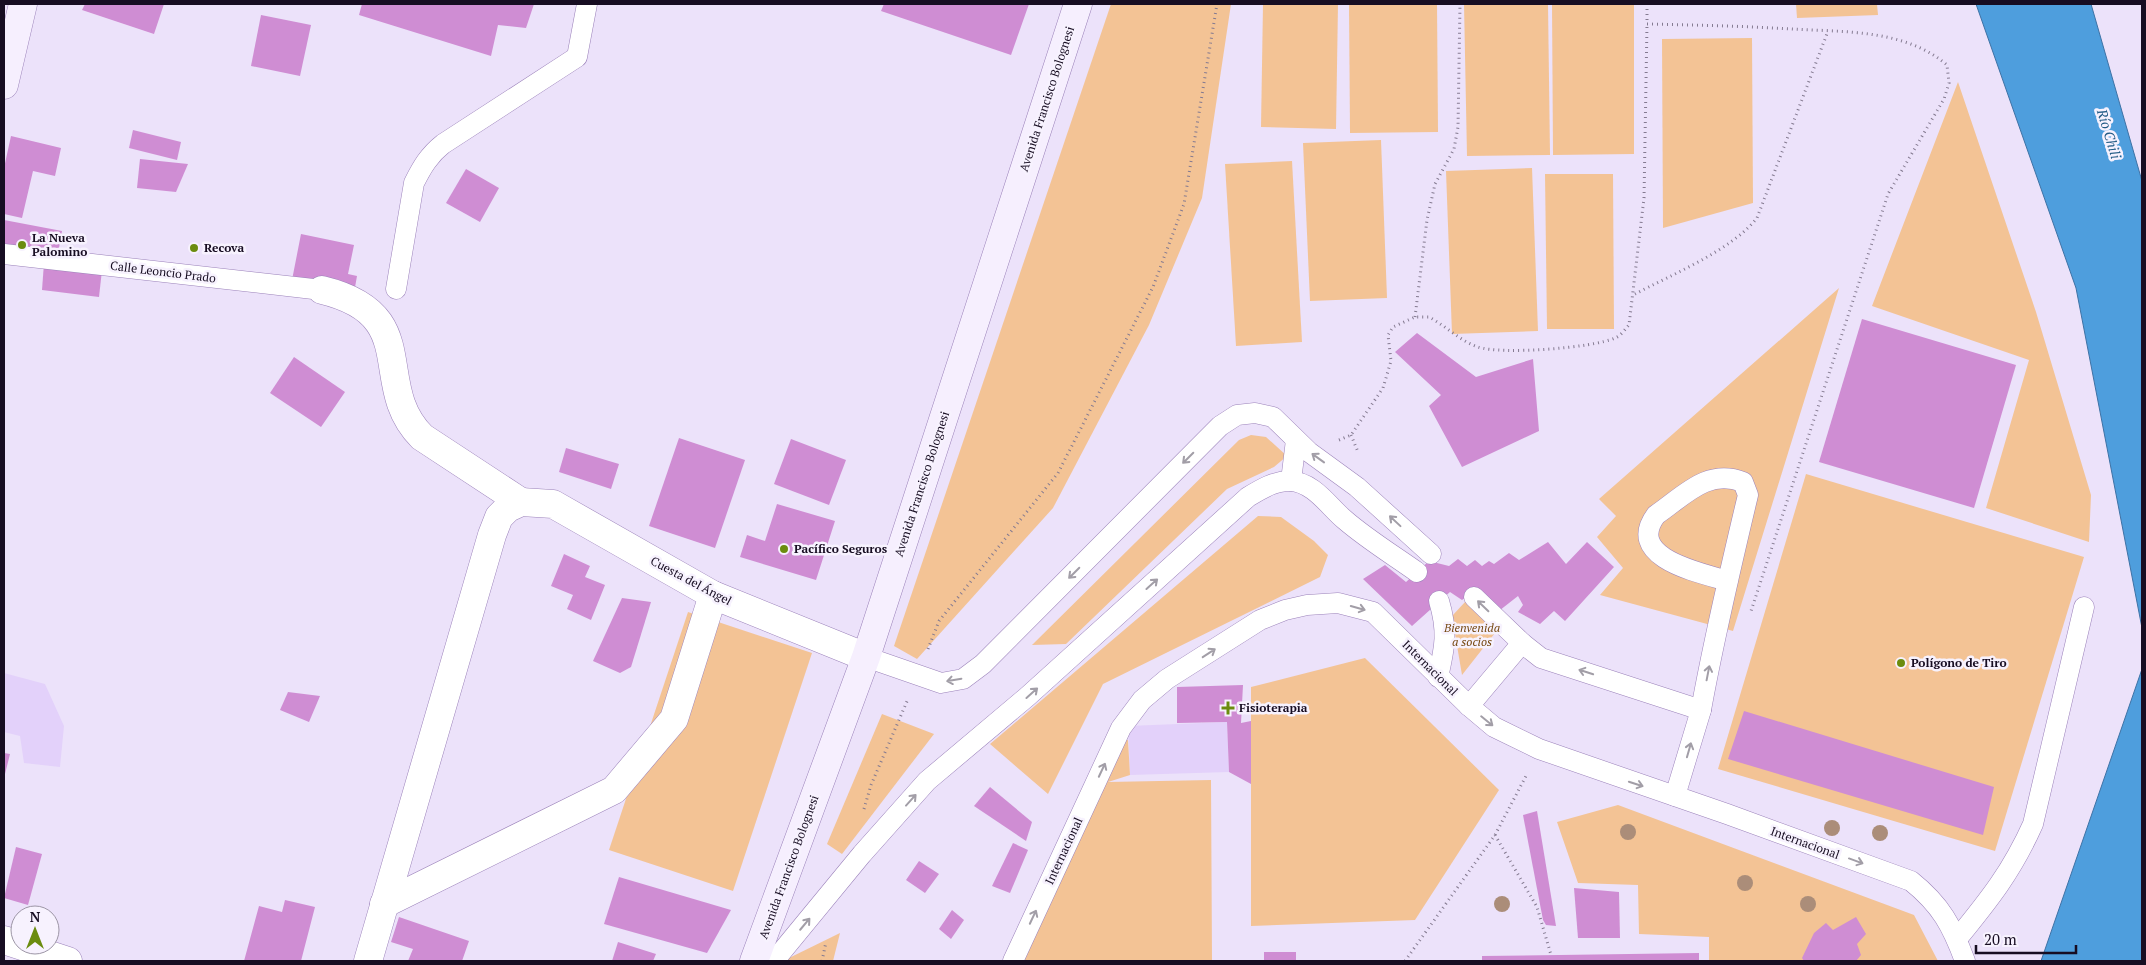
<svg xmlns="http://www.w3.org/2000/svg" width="2146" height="965" font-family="'PT Serif',serif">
  <rect width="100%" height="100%" fill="#ece2fa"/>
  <g fill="#e3d1fa">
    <path d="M4,673L45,684L64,726L60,767L24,763L20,736L4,732Z"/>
    <path d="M1227,722L1229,772L1130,775L1128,726Z"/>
  </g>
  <g fill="#f3c395">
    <path d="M1111,4H1231L1202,198L1149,325L1053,508L917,659L894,646Z"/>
    <path d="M1263,4H1338L1336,129L1261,127Z"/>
    <path d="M1349,4H1437L1438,132L1350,133Z"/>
    <path d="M1464,4H1548L1550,155L1467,156Z"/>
    <path d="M1552,4H1634V154L1553,155Z"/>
    <path d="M1796,4H1877L1878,15L1797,18Z"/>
    <path d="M1752,38L1753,203L1663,228L1662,39Z"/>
    <path d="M1958,82L2036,312L2091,495L2089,542L1986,508L2029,360L1872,306Z"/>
    <path d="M1381,140L1387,298L1310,301L1303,143Z"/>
    <path d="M1292,161L1302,342L1236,346L1225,164Z"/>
    <path d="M1532,168L1538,331L1452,334L1446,171Z"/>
    <path d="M1545,174H1613L1614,329H1547Z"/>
    <path d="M1839,288L1733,631L1600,595L1623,568L1597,537L1616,516L1599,499Z"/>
    <path d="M1251,435L1266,437L1287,456L1274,467L1227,489L1066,644L1032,645L1239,440Z"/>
    <path d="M1806,474L2084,557L1995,851L1718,769Z"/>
    <path d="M1258,516L1281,517L1314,541L1328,555L1320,577L1103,684L1048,794L990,744Z"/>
    <path d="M1466,601L1495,633L1462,675L1452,616Z"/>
    <path d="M688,612L812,653L733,891L609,850Z"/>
    <path d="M1365,658L1499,790L1415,920L1251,926V687Z"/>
    <path d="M882,714L934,734L842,854L827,844Z"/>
    <path d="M1121,738L1128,740L1130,775L1108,782L1211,780L1212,961H1020Z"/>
    <path d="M1618,805L1914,915L1938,961H1709V937L1639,934L1638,885L1578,883L1557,822Z"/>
    <path d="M840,933L833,961H786L787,959Z"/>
  </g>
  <g fill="#4e9edd" stroke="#3e72a5">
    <path d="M1976,4H2091L2142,181V628L2076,288Z"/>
    <path d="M2142,669V961H2041Z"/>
  </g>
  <g fill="#cf8dd3">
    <path d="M85,4H164L154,34L82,10Z"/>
    <path d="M362,4H534L526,28L498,25L491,56L359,15Z"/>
    <path d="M884,4H1029L1011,55L881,11Z"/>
    <path d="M261,15L311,25L300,76L251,66Z"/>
    <path d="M133,130L181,142L177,160L129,148Z"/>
    <path d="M11,136L61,148L55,176L33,171L22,218L4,214V168Z"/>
    <path d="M140,159L188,164L176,192L137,188Z"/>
    <path d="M466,169L499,188L480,222L446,203Z"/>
    <path d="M4,220L62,231L58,254L4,244Z"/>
    <path d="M301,234L354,245L348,274L357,276L354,293L292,280Z"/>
    <path d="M44,263L102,270L99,297L42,290Z"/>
    <path d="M1862,319L2016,365L1974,508L1819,462Z"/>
    <path d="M1417,333L1476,377L1533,359L1539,431L1462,467L1429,406L1441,395L1395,352Z"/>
    <path d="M294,357L345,392L321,427L270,393Z"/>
    <path d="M679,438L745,460L715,548L649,526Z"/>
    <path d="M791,439L846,460L829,505L774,484Z"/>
    <path d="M566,448L619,464L611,489L559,472Z"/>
    <path d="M777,504L835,521L816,580L740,557L747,535L765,541Z"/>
    <path d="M1548,542L1566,564L1587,542L1614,567L1565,621L1554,611L1540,624L1518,612L1523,605L1518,596L1495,614L1471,593L1462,600L1450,592L1412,626L1363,579L1385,565L1406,582L1429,561L1449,566L1458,559L1467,566L1475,560L1482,566L1489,561L1494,564L1509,553L1519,560Z"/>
    <path d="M564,554L590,566L585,577L605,585L591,620L567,609L573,595L551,586Z"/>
    <path d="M622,598L651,602L631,667L620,673L593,661Z"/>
    <path d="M1243,685L1241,723L1251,721V784L1229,772L1227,722L1177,723V687Z"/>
    <path d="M288,692L320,696L309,722L280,710Z"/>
    <path d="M1744,711L1994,787L1983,835L1728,759Z"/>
    <path d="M4,753L10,754L4,778Z"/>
    <path d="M990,787L1032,822L1026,841L974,806Z"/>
    <path d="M1537,811L1556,926L1546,925L1543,920L1523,815Z"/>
    <path d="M1013,843L1028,850L1010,893L992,886Z"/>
    <path d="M16,847L42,854L28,905L4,898Z"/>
    <path d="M919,861L939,874L925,893L906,880Z"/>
    <path d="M619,877L731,910L707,953L604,924Z"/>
    <path d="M1574,888L1619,892L1620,938H1578Z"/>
    <path d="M285,900L315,907L301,961H244L259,906L282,912Z"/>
    <path d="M952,910L964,920L951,939L939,929Z"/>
    <path d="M399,917L469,941L462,961H408L413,949L391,942Z"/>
    <path d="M1856,917L1866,934L1857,944L1861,955L1856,961H1804L1802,958L1814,933L1826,923L1833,930Z"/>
    <path d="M618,942L656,954L653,961H612Z"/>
    <rect x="1264" y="952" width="32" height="9"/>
    <path d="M1699,953V961H1482V956Z"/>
  </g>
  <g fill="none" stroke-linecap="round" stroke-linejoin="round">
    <defs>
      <g id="lane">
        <path d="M4,254L322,290"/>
        <path d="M396,289L414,183C422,167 429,155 443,144L577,57L587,4"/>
        <path d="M1291,481L1296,440"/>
        <path d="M1522,643L1541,658L1701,710L1675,796"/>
        <path d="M866,657L941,683L963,679L983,664L1220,426L1237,415L1255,413L1273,417L1309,452L1357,487L1431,554"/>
        <path d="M1438,677C1445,647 1448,631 1439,601"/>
        <path d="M1469,706L1522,643L1474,597"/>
        <path d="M1701,710C1714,638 1731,566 1748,495L1743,482C1707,468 1684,496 1656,515C1624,558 1701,573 1728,581"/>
        <path d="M1957,939C1989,900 2012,871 2033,824L2084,607"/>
        <path d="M774,961L862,854L927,781L1028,696L1248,497C1261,489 1274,481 1290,481C1314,482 1329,507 1345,520C1367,539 1393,555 1417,572"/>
        <path d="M1013,961L1121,728L1142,700L1167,679L1260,620L1285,610L1307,605L1338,603L1373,612L1469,706L1494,727L1539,749L1727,814L1911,881C1941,905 1952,926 1965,961"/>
      </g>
      <g id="street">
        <path d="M322,290C425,315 369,384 422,437L521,502"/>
        <path d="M384,904L614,790L674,719L713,595"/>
        <path d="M4,940L68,961"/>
        <path d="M368,961L492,535L499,517L508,508L521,502L553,504L713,595L866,657"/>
      </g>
      <g id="secondary">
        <path d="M4,85L23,4"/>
        <path d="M754,961L866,657L1078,4"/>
      </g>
    </defs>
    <use href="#lane" stroke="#9b82ba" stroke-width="21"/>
    <use href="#street" stroke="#9b82ba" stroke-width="29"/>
    <use href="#secondary" stroke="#9b82ba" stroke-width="29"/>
    <g stroke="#847a90" stroke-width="3" stroke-dasharray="1 4" stroke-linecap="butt">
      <path d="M1647,4V24C1695,25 1743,26 1791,29C1844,32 1905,29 1947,65L1949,83L1944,99L1888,194L1751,611"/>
      <path d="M1635,294C1671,275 1732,250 1757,218L1828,31"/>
      <path d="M1415,317L1427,220L1435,184L1454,149L1458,127L1460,4"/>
      <path d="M1351,435L1358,452"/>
      <path d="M1339,440L1351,435L1383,388L1391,361L1388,335L1393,327L1415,317H1429C1446,326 1460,341 1478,347C1501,355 1593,348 1615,338C1621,336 1625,329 1629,325L1644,198L1647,24"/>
      <path d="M928,649L939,621L1058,473L1153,287L1184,204L1217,4"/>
      <path d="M864,809L871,785L908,699"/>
      <path d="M1495,835L1537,907L1551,955"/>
      <path d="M822,961L826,942"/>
      <path d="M1405,961L1495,835L1527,774"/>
    </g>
    <use href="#lane" stroke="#fff" stroke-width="20"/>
    <use href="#street" stroke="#fff" stroke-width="28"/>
    <use href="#secondary" stroke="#f6effe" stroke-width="28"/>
  </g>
  <g fill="#ab8d79">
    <circle cx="1832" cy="828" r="8"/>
    <circle cx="1628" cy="832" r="8"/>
    <circle cx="1880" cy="833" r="8"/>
    <circle cx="1745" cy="883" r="8"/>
    <circle cx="1502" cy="904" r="8"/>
    <circle cx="1808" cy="904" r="8"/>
  </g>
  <defs><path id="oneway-shaft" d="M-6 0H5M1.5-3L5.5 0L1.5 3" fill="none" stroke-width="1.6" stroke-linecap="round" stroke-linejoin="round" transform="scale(1.25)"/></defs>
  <g stroke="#a29ea7">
    <use href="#oneway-shaft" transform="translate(1188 458) rotate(135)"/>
    <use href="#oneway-shaft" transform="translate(1318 458) rotate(-144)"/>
    <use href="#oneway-shaft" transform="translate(1395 521) rotate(-137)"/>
    <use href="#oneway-shaft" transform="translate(1074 573) rotate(135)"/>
    <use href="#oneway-shaft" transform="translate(1152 584) rotate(-42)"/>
    <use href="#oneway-shaft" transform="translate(1483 606) rotate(-136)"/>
    <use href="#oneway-shaft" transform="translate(1358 608) rotate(16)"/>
    <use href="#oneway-shaft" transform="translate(1209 653) rotate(-33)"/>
    <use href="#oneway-shaft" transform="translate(1586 672) rotate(-162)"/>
    <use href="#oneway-shaft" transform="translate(1708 673) rotate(-79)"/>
    <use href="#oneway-shaft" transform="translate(954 680) rotate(170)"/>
    <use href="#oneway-shaft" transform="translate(1032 693) rotate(-42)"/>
    <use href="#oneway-shaft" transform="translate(1487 721) rotate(39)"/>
    <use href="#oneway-shaft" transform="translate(1689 750) rotate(-74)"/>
    <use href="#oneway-shaft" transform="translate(1102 770) rotate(-65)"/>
    <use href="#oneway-shaft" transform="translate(1636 784) rotate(18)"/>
    <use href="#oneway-shaft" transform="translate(911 800) rotate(-48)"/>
    <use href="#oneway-shaft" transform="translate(1856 861) rotate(20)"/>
    <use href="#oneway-shaft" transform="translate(1033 917) rotate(-65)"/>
    <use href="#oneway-shaft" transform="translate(805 924) rotate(-50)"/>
  </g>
  <g fill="#6b8c0f" stroke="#f7f2fe" stroke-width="2">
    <circle cx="22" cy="245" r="5"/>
    <circle cx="194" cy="248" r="5"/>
    <circle cx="784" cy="549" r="5"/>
    <circle cx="1901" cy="663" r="5"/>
    <path d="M1225.5 700.5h5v5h5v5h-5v5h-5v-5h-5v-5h5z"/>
  </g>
  <g text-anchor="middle" stroke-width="5" stroke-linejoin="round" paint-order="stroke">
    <g font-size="12" fill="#170d22" stroke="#f7f2fe">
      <text transform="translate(1047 99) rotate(-72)" y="4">Avenida Francisco Bolognesi</text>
      <text transform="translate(163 272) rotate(7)" y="4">Calle Leoncio Prado</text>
      <text transform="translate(922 484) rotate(-72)" y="4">Avenida Francisco Bolognesi</text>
      <text transform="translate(691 581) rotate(28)" y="4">Cuesta del Ángel</text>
      <text transform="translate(1430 668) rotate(45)" y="4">Internacional</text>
      <text transform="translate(1805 843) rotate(20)" y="4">Internacional</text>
      <text transform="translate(1064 851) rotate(-65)" y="4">Internacional</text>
      <text transform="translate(789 867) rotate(-70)" y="4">Avenida Francisco Bolognesi</text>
    </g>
    <g font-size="12" font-weight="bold" fill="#170d22" stroke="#f7f2fe" text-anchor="start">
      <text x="32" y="242">La Nueva<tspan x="32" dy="14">Palomino</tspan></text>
      <text x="204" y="252">Recova</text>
      <text x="794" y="553">Pacífico Seguros</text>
      <text x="1911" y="667">Polígono de Tiro</text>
      <text x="1239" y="712">Fisioterapia</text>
    </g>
    <g font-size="12" font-style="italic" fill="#754710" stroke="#f7f2fe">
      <text x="1472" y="632">Bienvenida<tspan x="1472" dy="14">a socios</tspan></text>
    </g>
    <g font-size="14" font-style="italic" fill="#215a85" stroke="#f7f2fe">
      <text transform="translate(2109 134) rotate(73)" y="5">Río Chili</text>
    </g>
  </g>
  <rect width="2146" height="965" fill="none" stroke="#170d22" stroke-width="10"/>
  <g transform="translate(35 930)"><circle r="24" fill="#f7f2fe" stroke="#9d96a6"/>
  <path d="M0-4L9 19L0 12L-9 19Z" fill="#6b8c0f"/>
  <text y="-8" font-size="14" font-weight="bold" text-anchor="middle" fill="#170d22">N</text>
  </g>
  <path d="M1976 945v8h100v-8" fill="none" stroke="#170d22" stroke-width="2.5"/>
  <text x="1984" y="945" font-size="15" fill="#170d22" stroke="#f7f2fe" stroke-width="4" paint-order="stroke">20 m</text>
</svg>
